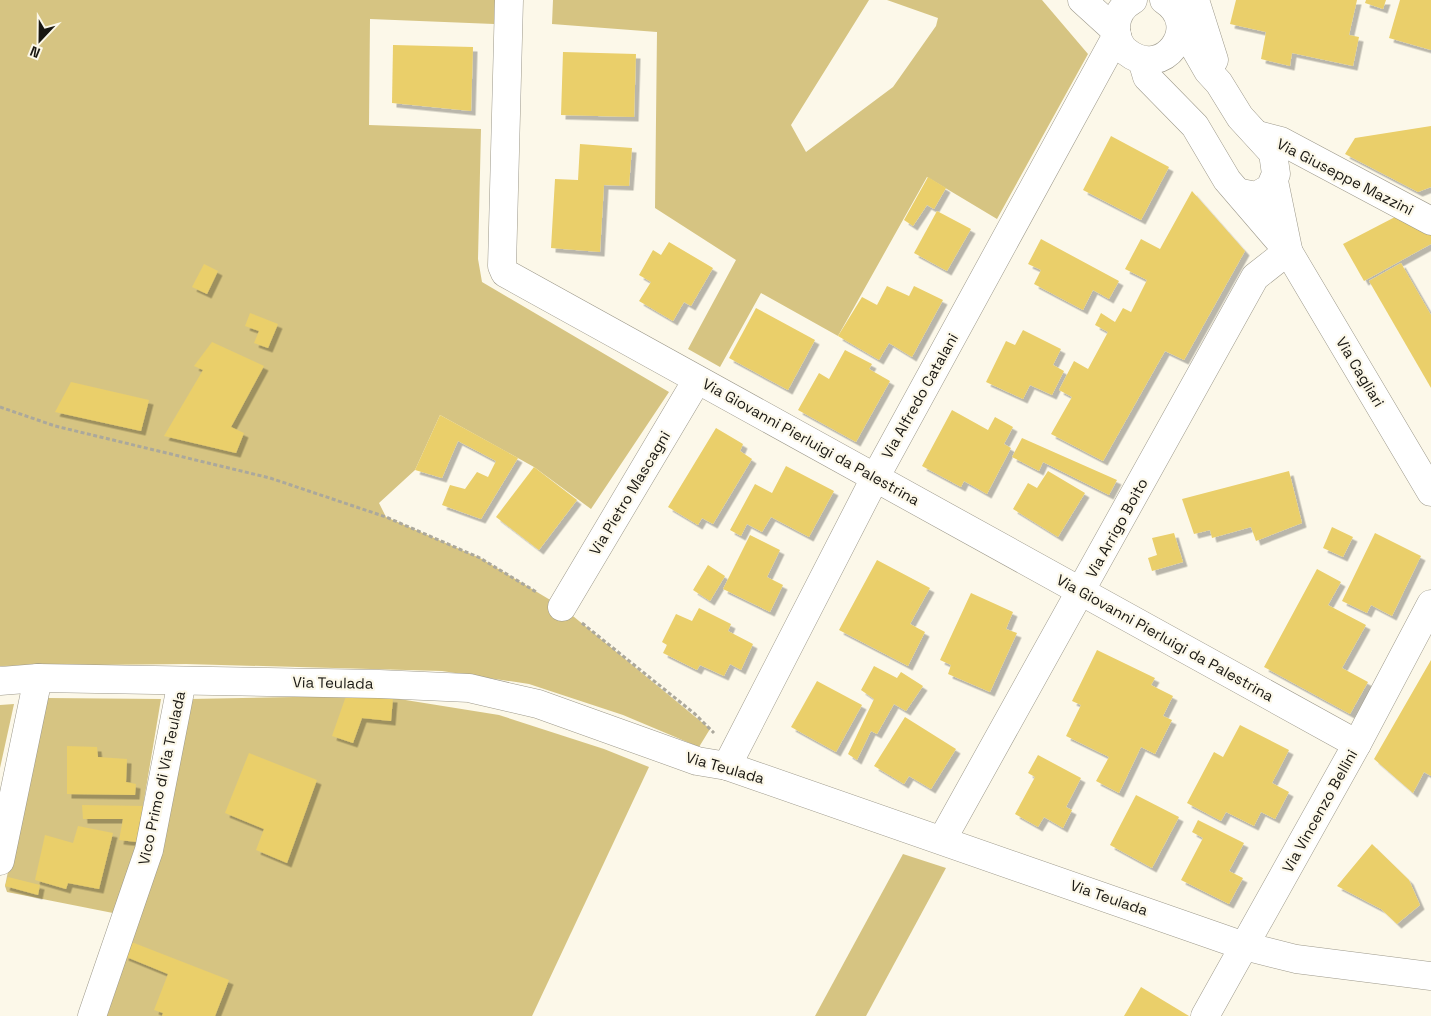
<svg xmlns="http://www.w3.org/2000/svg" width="1431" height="1016" font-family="'Space Grotesk',sans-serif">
  <defs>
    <filter id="shadow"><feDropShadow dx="4.5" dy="4.5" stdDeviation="0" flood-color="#0004"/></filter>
  </defs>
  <rect width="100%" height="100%" fill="#fcf8e9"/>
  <g fill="#d6c482">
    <path d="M0,0H495L494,24L370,19L369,125L481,129L478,259L482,282L669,392L591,509L534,467L440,415L415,470L379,503L386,517L480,558L562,607L710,729L699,747L623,715L529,684L442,671L186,664L0,666Z"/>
    <path d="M553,0H869L791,125L806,152L893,87L936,26L938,18L887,0H1042L1088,54L997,219L927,177L838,336L761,293L720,367L688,349L736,260L655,208L657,32L552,24Z"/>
    <path d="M346,696L393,698L499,715L604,749L649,767L532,1016H102L190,699Z"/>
    <path d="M47,698L161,699L137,842L118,914L7,892L5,886L42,706Z"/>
    <path d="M14,704L0,768V705Z"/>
    <path d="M903,854L946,868L866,1016H815Z"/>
  </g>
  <g fill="#eacf6b" filter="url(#shadow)">
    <path d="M1236,0H1357L1349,35L1359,37L1353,66L1292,53L1290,66L1261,59L1266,32L1230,24Z"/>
    <path d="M1366,0H1386L1383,9L1365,3Z"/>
    <path d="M1400,0H1431V50L1389,38Z"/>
    <path d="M393,45L473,47L471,111L392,103Z"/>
    <path d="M563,52L636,54L634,117L561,115Z"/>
    <path d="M1431,126V187L1418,192L1345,154L1355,138Z"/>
    <path d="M1111,136L1169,167L1141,220L1083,190Z"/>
    <path d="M580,144L632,148L629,186L604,185L600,252L551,248L555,179L578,180Z"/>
    <path d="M928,177L946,188L934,209L927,205L913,226L904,220Z"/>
    <path d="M1192,191L1245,251L1184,360L1165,351L1103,461L1051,434L1072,397L1059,390L1074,361L1088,369L1108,332L1095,325L1101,313L1115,322L1123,308L1131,312L1147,280L1125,269L1141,239L1160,249Z"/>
    <path d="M937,211L971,229L947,271L914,253Z"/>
    <path d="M1395,217L1431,235V244L1364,281L1343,244Z"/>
    <path d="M1041,239L1119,281L1109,299L1093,290L1083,310L1034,284L1041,270L1028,264Z"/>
    <path d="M669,242L713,268L691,306L684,302L673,321L639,301L651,282L639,275L653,250L661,255Z"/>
    <path d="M1401,263L1431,315V388L1369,281Z"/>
    <path d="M204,264L218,271L207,294L192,287Z"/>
    <path d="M887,286L909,296L914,286L943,300L912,357L889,343L879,360L838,336L862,297L877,305Z"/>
    <path d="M756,308L815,340L788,390L729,358Z"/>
    <path d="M250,313L278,324L268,348L254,343L259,331L245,326Z"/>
    <path d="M1023,330L1061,349L1053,365L1064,371L1052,395L1030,385L1023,399L986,382L1006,341L1015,345Z"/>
    <path d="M212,342L264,366L231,427L244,433L236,453L164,436L203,370L194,366Z"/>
    <path d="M845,350L872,364L869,369L890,381L856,442L798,410L819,373L829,379Z"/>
    <path d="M71,382L149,400L141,431L55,412Z"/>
    <path d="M952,410L988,430L995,417L1013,427L1004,444L1011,448L987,494L964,481L961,487L922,466Z"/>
    <path d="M440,415L518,458L481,519L442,505L450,485L465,489L477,472L488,477L496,461L458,441L442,478L415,470Z"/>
    <path d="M716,428L743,444L740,451L752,459L713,524L702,518L698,525L668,507Z"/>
    <path d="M1022,438L1117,480L1109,495L1043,462L1039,471L1012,457Z"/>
    <path d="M786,466L834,491L809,537L771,517L762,532L747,524L741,536L730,530L755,484L772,493Z"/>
    <path d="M534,467L577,500L539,550L496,517Z"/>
    <path d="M1048,471L1085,493L1058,537L1013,509L1028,483L1037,488Z"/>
    <path d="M1289,471L1302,523L1256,541L1251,527L1212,538L1210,530L1194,534L1182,499Z"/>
    <path d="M1332,527L1353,537L1343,557L1323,548Z"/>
    <path d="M1174,533L1183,562L1152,571L1148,558L1157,555L1152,538Z"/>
    <path d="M1375,533L1421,556L1392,616L1371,605L1367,613L1342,601Z"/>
    <path d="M750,535L780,550L767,577L783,585L770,612L723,589Z"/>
    <path d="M877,560L930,588L910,624L925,632L908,666L839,630Z"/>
    <path d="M708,565L725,576L710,601L693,590Z"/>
    <path d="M1317,569L1341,582L1328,605L1366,625L1342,668L1368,682L1350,714L1264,667Z"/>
    <path d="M971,593L1013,612L1006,629L1017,633L990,692L948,674L951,665L940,660Z"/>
    <path d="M699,608L731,624L728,631L753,644L741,670L730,664L724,676L700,665L697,670L663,653L667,645L662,642L676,614L692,621Z"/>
    <path d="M1097,650L1155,678L1151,685L1173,696L1163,716L1172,720L1155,754L1141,747L1119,793L1096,781L1109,757L1066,736L1081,705L1072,701Z"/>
    <path d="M1431,660V776L1424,772L1413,793L1374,759Z"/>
    <path d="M874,666L897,678L901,672L923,686L906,711L894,704L877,734L871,731L857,760L848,754L874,699L861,690Z"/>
    <path d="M817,681L862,705L836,752L791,727Z"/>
    <path d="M346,696L393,698L391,721L362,718L353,743L332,736Z"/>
    <path d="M905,717L956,749L931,789L909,776L904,784L874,766Z"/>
    <path d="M1240,725L1289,750L1272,783L1289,792L1275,819L1261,812L1254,826L1226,812L1221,821L1187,803L1214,752L1223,757Z"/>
    <path d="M67,746L97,747L98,757L127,759L126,782L136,784L135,795L67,794Z"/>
    <path d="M249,753L317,780L287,863L256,850L264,829L225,813Z"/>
    <path d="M1038,755L1081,778L1066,807L1072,810L1063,828L1044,817L1038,827L1015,814L1035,777L1028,773Z"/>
    <path d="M1136,795L1179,817L1152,868L1110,845Z"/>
    <path d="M82,805L143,806L137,842L119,840L123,819H83Z"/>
    <path d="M1198,820L1244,843L1229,871L1243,878L1229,904L1181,880L1203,838L1192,832Z"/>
    <path d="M78,826L113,833L99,889L68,883L66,889L35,880L45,835L73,843Z"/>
    <path d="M1372,844L1409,880L1420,905L1397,924L1381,909L1337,886Z"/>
    <path d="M8,877L40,885L38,895L5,886Z"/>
    <path d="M129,941L229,980L215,1016H162L163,1013L154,1010L168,974L124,956Z"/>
    <path d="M1141,987L1189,1016H1124Z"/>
  </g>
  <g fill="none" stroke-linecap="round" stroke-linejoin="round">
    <defs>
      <g id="street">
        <path d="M509,0L502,266L505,273L1357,744"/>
        <path d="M1258,135L1281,141L1431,221"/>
        <path d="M562,607L697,380"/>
        <path d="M0,681L38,678L379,684L469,688L538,704L697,761L727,766L1244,946L1296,959L1431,976"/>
        <path d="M727,766L875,478L1117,35"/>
        <path d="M942,840L1255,277L1288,251"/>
        <path d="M0,861L38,678"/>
        <path d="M92,1016L149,850L182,681"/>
        <path d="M1205,1016L1357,744L1431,604"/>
      </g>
      <g id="secondary">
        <path d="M1082,0L1116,31"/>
        <path d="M1133,0C1122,6 1116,16 1116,28C1116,37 1120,47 1127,52C1163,81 1204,26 1164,0"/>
        <path d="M1195,0L1214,60"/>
        <path d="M1181,24L1208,71L1219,83L1240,117L1273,153L1276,174L1270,188L1256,196L1241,193"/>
        <path d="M1142,60L1147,77L1195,126L1227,180L1288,251L1431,492"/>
        <path d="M1274,181L1288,249"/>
      </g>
    </defs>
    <use href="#street" stroke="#9d998b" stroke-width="29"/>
    <use href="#secondary" stroke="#9d998b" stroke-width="29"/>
    <g stroke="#aba89c" stroke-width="3" stroke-dasharray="4 2.5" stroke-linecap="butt">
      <path d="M0,407L55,426L270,478L386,517L480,558L538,593"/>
      <path d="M582,623L695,714L714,733"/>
    </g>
    <use href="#street" stroke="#fff" stroke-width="28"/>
    <use href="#secondary" stroke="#fff" stroke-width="28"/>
  </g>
  <g text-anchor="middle" stroke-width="4.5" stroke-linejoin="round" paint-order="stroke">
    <g font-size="15" fill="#191712" stroke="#fcf8e9">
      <text transform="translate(1345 177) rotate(27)" y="5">Via Giuseppe Mazzini</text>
      <text transform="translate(1360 372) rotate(59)" y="5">Via Cagliari</text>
      <text transform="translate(920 396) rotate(-61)" y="5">Via Alfredo Catalani</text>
      <text transform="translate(811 442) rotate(29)" y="5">Via Giovanni Pierluigi da Palestrina</text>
      <text transform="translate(630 493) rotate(-59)" y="5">Via Pietro Mascagni</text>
      <text transform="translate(1117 528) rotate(-61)" y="5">Via Arrigo Boito</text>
      <text transform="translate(1165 638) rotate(29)" y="5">Via Giovanni Pierluigi da Palestrina</text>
      <text transform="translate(333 683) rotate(1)" y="5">Via Teulada</text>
      <text transform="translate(725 768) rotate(16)" y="5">Via Teulada</text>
      <text transform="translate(162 778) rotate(-78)" y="5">Vico Primo di Via Teulada</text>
      <text transform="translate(1320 811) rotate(-61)" y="5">Via Vincenzo Bellini</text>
      <text transform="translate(1109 898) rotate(19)" y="5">Via Teulada</text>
    </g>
  </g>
  <g transform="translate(40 40) rotate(202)" stroke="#fcf8e9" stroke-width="4" paint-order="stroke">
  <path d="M0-4L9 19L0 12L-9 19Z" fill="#191712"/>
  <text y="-8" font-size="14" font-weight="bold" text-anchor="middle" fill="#191712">N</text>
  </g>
</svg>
